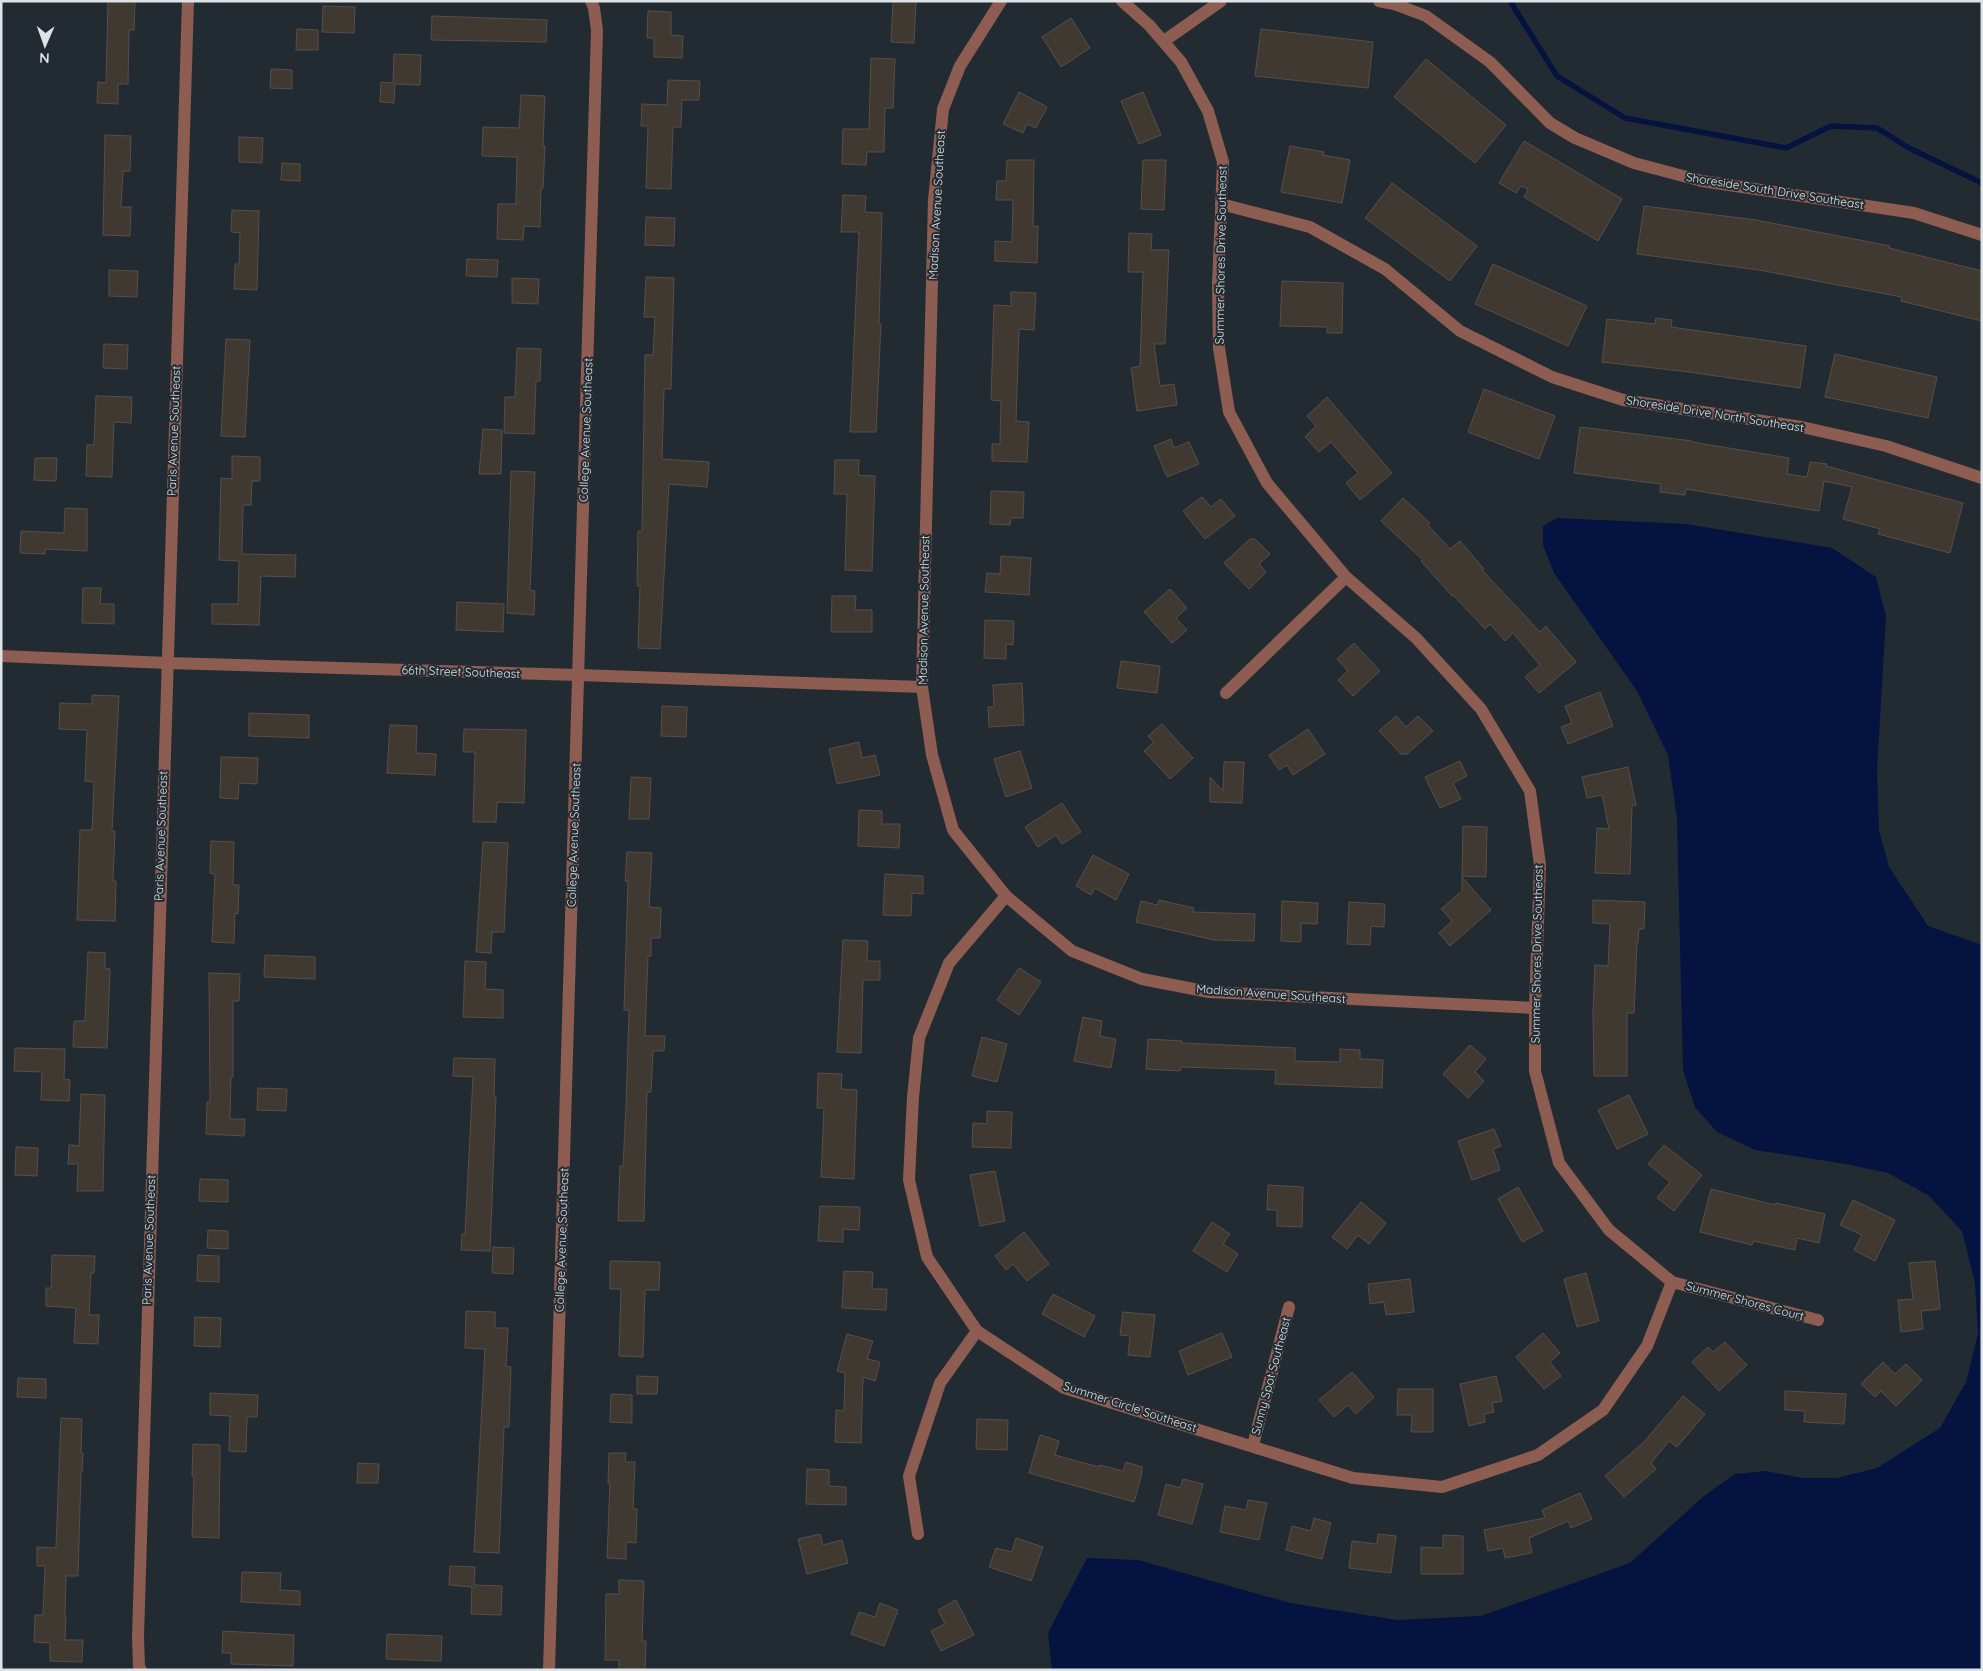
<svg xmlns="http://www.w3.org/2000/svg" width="1983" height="1671" font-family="Quicksand,sans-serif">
  <rect width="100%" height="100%" fill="#232b32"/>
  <path fill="#04133f" d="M1557,518L1686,524L1832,548L1876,577L1886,616L1877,770L1879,830L1889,867L1928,926L1982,945V1670H1052L1048,1633L1087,1558L1138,1560L1290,1603L1397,1620L1481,1616L1630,1563L1704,1496L1735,1474L1765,1471L1803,1478H1837L1877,1468L1940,1428L1966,1382L1978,1334L1975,1283L1962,1231L1928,1195L1888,1173L1846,1164L1755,1150L1717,1132L1695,1107L1683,1070L1677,819L1668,755L1637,691L1554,573L1543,545V526Z"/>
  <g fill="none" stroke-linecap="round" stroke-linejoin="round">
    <path stroke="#04133f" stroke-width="5.5" d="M1510,1L1557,76L1625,118L1786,148L1831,126L1877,128L1909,148L1982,183"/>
  </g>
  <g fill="#403931" stroke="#574f48">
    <path d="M108,1H135L134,30H129L128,84H118V104L97,103L98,82L106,83Z"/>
    <path d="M893,1H916L914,43L891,42Z"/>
    <path d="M323,6L355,7L354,33L322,32Z"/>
    <path d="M648,11L671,12V35L683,36L682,58L654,57V38H647Z"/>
    <path d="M432,16L547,20L546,42L431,40Z"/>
    <path d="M1071,18L1090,48L1061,67L1042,37Z"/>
    <path d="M297,29L318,30V50H296Z"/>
    <path d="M1261,29L1373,42L1368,88L1255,76Z"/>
    <path d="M394,54L421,55L420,85L395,84L394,103L380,102L381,82L393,83Z"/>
    <path d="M871,58L895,59L893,108H885L884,152H867L866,165L842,164L843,129H869Z"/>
    <path d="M1426,59L1506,125L1475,163L1394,97Z"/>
    <path d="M271,69L292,70V89L270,88Z"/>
    <path d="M668,80L700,81L699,100H682L681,127H673L671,189L646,188L648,126H641L642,104L667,105Z"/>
    <path d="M1019,92L1047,107L1036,128L1027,124L1023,133L1003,124Z"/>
    <path d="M1143,92L1161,135L1139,144L1121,101Z"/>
    <path d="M521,95L545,96L543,146H545L543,188H541L540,227L524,226L523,240L497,239L498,204H516L517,157L482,156L483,127L519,128Z"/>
    <path d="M105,135L131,136L130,171H123L121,207H131L130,236L103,235Z"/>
    <path d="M239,137L263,138L262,163L239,162Z"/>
    <path d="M1524,141L1622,199L1598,241L1524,197L1528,189L1521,186L1516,193L1499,183Z"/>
    <path d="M1290,146L1324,152L1323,155L1350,160L1342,203L1281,192Z"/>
    <path d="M1007,160H1034L1033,226H1038L1037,263L995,261V241L1012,242L1013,200H996L997,181H1006Z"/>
    <path d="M1143,160H1166L1164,210L1141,209Z"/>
    <path d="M282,163L300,164V181L281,180Z"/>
    <path d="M1392,183L1477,246L1450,281L1365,218Z"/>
    <path d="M843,195L866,196L865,212L882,213L879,324H881L876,432H850L859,232H841Z"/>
    <path d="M1644,206L1756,220L1890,246L1889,248L1982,271V321L1901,301L1902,297L1759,270L1637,254Z"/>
    <path d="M232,210L259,211L257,290L234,289L235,264H239L240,233L231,232Z"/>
    <path d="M646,217L675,218L674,246L645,245Z"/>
    <path d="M1129,233L1152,234L1151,250H1169L1165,344H1154L1160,386L1174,384L1177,405L1137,411L1131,368L1140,366L1143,272H1128Z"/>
    <path d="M467,259L498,260L497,277L466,276Z"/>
    <path d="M1493,264L1587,306L1568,346L1475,304Z"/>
    <path d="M109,270L138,271L137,297L109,296Z"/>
    <path d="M646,277L674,278L671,389H664L662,459L709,462L707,487L669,484L660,649L638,648L640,586H637L638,531H642L645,355H653L655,317H644Z"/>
    <path d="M512,278L539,279L538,304L512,303Z"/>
    <path d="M1282,281L1343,283L1342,333H1327V327L1280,326Z"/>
    <path d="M1011,292L1036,293L1034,330L1019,329L1016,421L1029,422L1027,462L992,461V444H1000L1001,401L991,400L994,305L1011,306Z"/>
    <path d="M1656,318L1672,320L1671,327L1806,346L1800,388L1689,372L1602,362L1607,319L1655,324Z"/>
    <path d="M226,339L250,340L245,437L221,436Z"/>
    <path d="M104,344L128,345L127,369L103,368Z"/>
    <path d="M517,348L541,349L540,381H536L534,434L504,433L505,397H515Z"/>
    <path d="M1835,354L1937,377L1928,418L1825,397Z"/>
    <path d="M1484,389L1555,416L1539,459L1468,432Z"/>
    <path d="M96,396L132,397L131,423L114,422L112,477L86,476L87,445H94Z"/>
    <path d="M1327,397L1392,473L1360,500L1346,483L1358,473L1331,442L1319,452L1305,437L1316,426L1307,416Z"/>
    <path d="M1580,427L1692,441V442L1789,458L1787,474L1807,477L1810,462L1827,464L1826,466L1963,503L1950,553L1878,534L1880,529L1843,519L1852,487L1824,481L1819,511L1686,489L1685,495L1660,492L1661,484L1574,473Z"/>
    <path d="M483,429L502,430L501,474H479Z"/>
    <path d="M1171,439L1174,448L1189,442L1199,464L1167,477L1154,446Z"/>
    <path d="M232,456L260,457V481H252L251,505H243L242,554L296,555L295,577L261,576L259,625L212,624V604H238L239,561L219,560L221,478L232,479Z"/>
    <path d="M35,458H57L56,481L34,480Z"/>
    <path d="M835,460H859L858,475L875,476L872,571L845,570L847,494H834Z"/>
    <path d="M511,471L535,472L530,590L535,591L534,615L507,613Z"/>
    <path d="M991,491L1024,492L1023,518H1011L1010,525L990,524Z"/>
    <path d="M1202,497L1211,507L1221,499L1235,516L1205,539L1183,511Z"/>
    <path d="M1403,498L1430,523L1428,525L1450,549L1460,541L1484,569L1482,570L1540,632L1546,626L1576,662L1539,693L1525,677L1540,665L1513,633L1505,641L1490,624L1485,629L1453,595L1452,596L1421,561L1423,560L1381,521Z"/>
    <path d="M65,508L87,509V551L45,549V554L20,553L21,531L64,533Z"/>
    <path d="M1250,539H1255L1270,554L1259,564L1266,572L1249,589L1224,563Z"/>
    <path d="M1001,556L1031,558L1029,595L985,592L987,573L1000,574Z"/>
    <path d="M83,588H101L100,604H114V624L82,623Z"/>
    <path d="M1170,589L1187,608L1176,618L1187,630L1172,643L1144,612Z"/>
    <path d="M832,596H856L855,610H872V632H831Z"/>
    <path d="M457,602L504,604L503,632L456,630Z"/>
    <path d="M985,620L1014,621L1013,645L1006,644V659L984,658Z"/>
    <path d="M1354,643L1380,671L1353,696L1338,680L1348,671L1337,659Z"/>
    <path d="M1121,661L1160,666L1157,693L1117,688Z"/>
    <path d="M1022,683L1024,725L989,727L988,707H994L993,685Z"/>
    <path d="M1600,692L1613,726L1568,744L1561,727L1572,723L1565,706Z"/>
    <path d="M92,695L119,696L112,831H115L113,881H116L115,921L77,920L80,830H92L94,782L85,781L87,730L59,729L60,703L92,704Z"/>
    <path d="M662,706L687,707L686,737L661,736Z"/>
    <path d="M249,713L309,715V738L249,736Z"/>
    <path d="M1396,716L1406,727L1418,716L1433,731L1407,754H1401L1379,731Z"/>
    <path d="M1162,724L1193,758L1170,779L1144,751L1154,742L1148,736Z"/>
    <path d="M390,725L417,726L416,753L436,754L435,775L387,773Z"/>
    <path d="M464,729L526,730L524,803L497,802L496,822H473L475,752H463Z"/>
    <path d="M1308,729L1325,754L1293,775L1287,765L1279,770L1269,755Z"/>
    <path d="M859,742L862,758L875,755L880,775L837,784L829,749Z"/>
    <path d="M1020,751L1032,788L1006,797L994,759Z"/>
    <path d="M221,757L258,758L257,784L239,783L238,799L220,798Z"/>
    <path d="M1460,761L1467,776L1453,783L1461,799L1440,808L1425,777Z"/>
    <path d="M1224,762H1244L1242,803L1210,802V777L1223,791Z"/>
    <path d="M1628,767L1636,805L1632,806L1630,874L1595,873L1597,828L1609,829L1602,795L1587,798L1582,777Z"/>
    <path d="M631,777L651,778L649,819H629Z"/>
    <path d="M1062,803L1081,832L1062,844L1056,835L1038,847L1025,827Z"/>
    <path d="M859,810L882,811V824H900L899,848L858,846Z"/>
    <path d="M1463,826L1487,827L1486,877L1462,876Z"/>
    <path d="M211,841L234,842L233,885H239L238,914L235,913L234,943L212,942L215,874L210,873Z"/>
    <path d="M483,842L508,843L504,932H492L491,953L476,952Z"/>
    <path d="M627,852L652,853L649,907L661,908L660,938H651V956H648L645,1036H665L664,1051H653L651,1092H647L644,1221H618L620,1166H623L626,1106L629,1010H624L628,881H625Z"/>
    <path d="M1093,855L1129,874L1116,900L1095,888L1091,895L1076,886Z"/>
    <path d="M885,874L923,876V894L912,893L911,916L883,915Z"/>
    <path d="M1462,877L1491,910L1450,946L1439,933L1452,921L1441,909L1462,891Z"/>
    <path d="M1159,900L1194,908L1193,912L1255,914L1254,941L1214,940L1136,922L1141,901L1157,905Z"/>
    <path d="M1593,900L1645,902L1644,929H1639L1638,943H1637L1634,1013H1627V1076H1594L1593,1012L1595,965L1608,966L1610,924L1593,923Z"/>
    <path d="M1282,901L1318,903L1317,924L1301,923V942L1281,941Z"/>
    <path d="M1349,902L1385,904L1384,927L1371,926L1370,945L1347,944Z"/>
    <path d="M843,940L868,941L867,961H880V980H863L861,1053L837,1052Z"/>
    <path d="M88,952L105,953V968L110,969L107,1048L73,1047L74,1021H85Z"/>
    <path d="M265,955L315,957V979L264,977Z"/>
    <path d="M465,961L486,962L485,989L503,990V1018L463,1017Z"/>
    <path d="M1019,968L1041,982L1019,1015L997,1000Z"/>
    <path d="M209,973L240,974L239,1001H233V1077H231L230,1119H245L244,1136L206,1134L207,1102H210Z"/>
    <path d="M1083,1017L1102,1021L1100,1036L1116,1039L1111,1068L1074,1061Z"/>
    <path d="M982,1037L1007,1044L997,1082L972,1076Z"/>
    <path d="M1148,1039L1182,1041V1043L1295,1048V1061L1340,1062V1049L1360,1050V1059L1383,1060L1382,1088L1275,1084L1276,1070L1181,1067L1180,1071L1146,1069Z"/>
    <path d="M1470,1045L1486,1059L1475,1072L1484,1081L1468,1098L1443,1074Z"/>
    <path d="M15,1048L65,1049L64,1079L70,1080L69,1101L41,1100L42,1072L14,1071Z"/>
    <path d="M454,1058L495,1059L494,1097H496L490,1251L461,1250L462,1234H465L473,1077L453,1076Z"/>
    <path d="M818,1073L842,1074L841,1089L857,1090L854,1179L821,1177L824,1108H817Z"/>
    <path d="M258,1088L287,1089L286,1111L257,1110Z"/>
    <path d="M81,1094L105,1095L103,1191H77L78,1164H68L69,1145L79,1146Z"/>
    <path d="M1629,1095L1648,1134L1617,1149L1598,1110Z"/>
    <path d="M987,1111L1012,1112L1011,1148L972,1147L973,1123L987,1124Z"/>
    <path d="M1494,1129L1501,1146L1493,1149L1500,1170L1472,1180L1458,1141Z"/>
    <path d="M1664,1145L1702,1175L1674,1211L1657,1198L1670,1182L1648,1164Z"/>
    <path d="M16,1147L38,1148L37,1176L15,1175Z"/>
    <path d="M995,1171L1005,1221L980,1226L970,1175Z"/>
    <path d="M200,1179L228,1180V1202L199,1201Z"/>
    <path d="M1268,1185L1303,1187L1302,1227L1277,1226V1210H1267Z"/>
    <path d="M1518,1187L1543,1231L1522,1242L1498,1199Z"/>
    <path d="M1711,1189L1775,1205L1776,1203L1825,1214L1819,1243L1797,1238L1795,1250L1753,1241L1752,1245L1700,1232Z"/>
    <path d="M1853,1200L1895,1220L1875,1261L1854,1250L1862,1235L1840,1225Z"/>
    <path d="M1361,1202L1386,1223L1369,1244L1358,1235L1347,1249L1332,1237Z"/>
    <path d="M820,1206L860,1207L859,1230L843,1229V1242L818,1241Z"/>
    <path d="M1212,1222L1230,1234L1223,1244L1238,1254L1227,1272L1193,1251Z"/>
    <path d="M208,1230L228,1231V1249L207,1248Z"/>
    <path d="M1024,1232L1049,1264L1027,1281L1013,1264L1006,1270L995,1256Z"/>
    <path d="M493,1247L514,1248L513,1274L492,1273Z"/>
    <path d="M52,1255L95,1256L94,1273H91L89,1315H99L98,1344L74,1343L76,1308L46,1306V1288H51Z"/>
    <path d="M198,1255L219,1256V1282L197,1281Z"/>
    <path d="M610,1261L660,1262L659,1290H645L643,1357L619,1356L621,1289H610Z"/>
    <path d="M1935,1261L1940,1309L1921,1311L1923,1329L1901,1332L1898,1300L1913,1299L1909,1263Z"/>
    <path d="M844,1271L873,1272L872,1289H887L886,1310L842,1308Z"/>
    <path d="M1586,1273L1599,1321L1577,1327L1564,1279Z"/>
    <path d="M1410,1279L1414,1312L1386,1315L1384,1302L1370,1304L1368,1284Z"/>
    <path d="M1053,1294L1095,1316L1084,1337L1042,1314Z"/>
    <path d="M466,1311L495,1312V1328H508L506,1366L511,1367L509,1427H504L499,1553L474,1552L485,1349L465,1348Z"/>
    <path d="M1123,1312L1155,1315L1150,1357L1128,1355L1130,1336L1120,1335Z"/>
    <path d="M195,1317L221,1318L220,1347L194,1346Z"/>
    <path d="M1222,1333L1232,1357L1188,1375L1179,1351Z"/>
    <path d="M1543,1333L1560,1353L1550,1362L1561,1376L1544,1389L1516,1357Z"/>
    <path d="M847,1334L873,1341L867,1359L880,1362L875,1381L863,1377L861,1443L835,1442L836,1410L844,1411L845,1373L837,1371Z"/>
    <path d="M1725,1342L1747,1365L1719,1391L1692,1362L1708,1347L1713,1352Z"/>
    <path d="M1883,1362L1895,1374L1906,1364L1922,1380L1896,1406L1881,1391L1875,1397L1861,1384Z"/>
    <path d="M1352,1372L1374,1397L1356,1414L1348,1405L1334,1417L1319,1400Z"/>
    <path d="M637,1376L658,1377L657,1394H637Z"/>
    <path d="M1496,1376L1502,1401L1492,1403L1494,1412L1484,1414L1485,1422L1469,1426L1460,1384Z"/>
    <path d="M18,1378L46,1379V1398L17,1397Z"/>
    <path d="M1398,1389H1433V1432H1411L1412,1415H1397Z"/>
    <path d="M1785,1391L1846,1394L1844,1424L1804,1422L1805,1411L1785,1410Z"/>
    <path d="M210,1393L258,1395L257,1417H247L246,1452L229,1451L230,1416L210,1415Z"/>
    <path d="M611,1394L632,1395V1423L610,1422Z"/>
    <path d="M1683,1396L1705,1414L1677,1447L1669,1441L1651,1463L1656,1469L1624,1497L1605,1476L1644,1442Z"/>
    <path d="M61,1418L82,1419L81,1453H83L82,1472H81L78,1576H66L65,1616H66L65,1640H83L82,1662L50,1661V1643L34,1642L35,1615H43L45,1566H37V1547L56,1548Z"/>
    <path d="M977,1419L1008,1420L1007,1450L976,1449Z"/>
    <path d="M1040,1435L1059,1441L1055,1455L1099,1467L1100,1465L1123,1471L1126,1462L1142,1467V1473L1134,1502L1029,1473Z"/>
    <path d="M193,1444L220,1445L219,1538L192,1537L194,1476H192Z"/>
    <path d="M609,1453H626L625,1462H635L633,1509H637L636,1543L626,1542V1559L607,1558L610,1483H608Z"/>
    <path d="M358,1463L379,1464L378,1483H357Z"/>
    <path d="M807,1469L829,1470V1486L846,1487V1505L806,1504Z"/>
    <path d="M1183,1479L1203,1484L1192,1524L1158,1515L1166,1484L1180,1488Z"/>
    <path d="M1580,1493L1592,1519L1571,1528L1568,1521L1529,1538L1532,1553L1505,1558L1503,1548L1488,1551L1484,1530L1545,1518L1542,1510Z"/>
    <path d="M1248,1500L1267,1503L1259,1540L1220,1532L1225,1506L1246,1510Z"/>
    <path d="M1314,1518L1331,1523L1322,1559L1286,1550L1292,1526L1311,1531Z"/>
    <path d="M820,1534L823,1545L842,1540L848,1563L807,1574L798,1539Z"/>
    <path d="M1378,1534L1396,1536L1391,1573L1349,1568L1352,1541L1377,1544Z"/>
    <path d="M1443,1535L1463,1536V1574H1421V1547L1443,1548Z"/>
    <path d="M1016,1538L1043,1547L1031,1581L989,1567L996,1548L1012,1552Z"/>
    <path d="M450,1566L475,1567L474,1585L502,1586L501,1615L471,1614L472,1587L449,1585Z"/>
    <path d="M242,1572L281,1573L280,1590L300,1591V1605L241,1602Z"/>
    <path d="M619,1580L644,1581L642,1641H646L645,1670H619V1660H605L606,1594H619Z"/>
    <path d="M956,1600L974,1635L941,1651L931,1631L945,1624L938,1610Z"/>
    <path d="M880,1603L898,1610L884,1646L851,1634L859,1612L875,1617Z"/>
    <path d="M223,1631L294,1635L293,1666L231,1664V1653H222Z"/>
    <path d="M387,1634L442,1636L441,1661L386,1659Z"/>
  </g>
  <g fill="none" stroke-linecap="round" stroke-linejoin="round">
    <g stroke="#8d5d52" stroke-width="12">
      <path d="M1001,1L960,66L943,109L934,200L922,687L932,755L953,830L1006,896L1072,951L1142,979L1209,992L1535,1008"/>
      <path d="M1122,1L1149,25L1181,62L1208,111L1223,162L1218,285L1219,348L1229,412L1267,483L1346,577L1416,638L1481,709L1530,791L1540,865L1535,1008V1071L1559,1163L1609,1230L1672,1282L1818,1320"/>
      <path d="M1379,1L1394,4L1426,16L1490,62L1550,123L1575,138L1634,163L1702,181L1914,213L1982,235"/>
      <path d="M1164,41L1221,1"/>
      <path d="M1221,204L1310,227L1385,269L1460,331L1552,377L1623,400L1802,427L1886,446L1982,478"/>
      <path d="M1,656L167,663L579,675L922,687"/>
      <path d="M1226,693L1346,577"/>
      <path d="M1006,896L949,963L919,1038L913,1097L909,1180L927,1257L977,1331L1064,1388L1353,1478L1442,1487L1538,1455L1603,1410L1647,1346L1672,1282"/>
      <path d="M1253,1445L1289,1307"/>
      <path d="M918,1534L909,1476L940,1383L977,1331"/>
      <path d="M141,1670L139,1667L138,1637L188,1"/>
      <path d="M549,1670L597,30L594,8L591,1"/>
    </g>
  </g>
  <g text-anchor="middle" stroke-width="4" stroke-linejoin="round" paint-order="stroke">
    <g font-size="12" fill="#dee3e7" stroke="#232b32">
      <text transform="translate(1775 191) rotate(9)" y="4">Shoreside South Drive Southeast</text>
      <text transform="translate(937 205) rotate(-87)" y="4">Madison Avenue Southeast</text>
      <text transform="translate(1221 255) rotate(-89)" y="4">Summer Shores Drive Southeast</text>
      <text transform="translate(1715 414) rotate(9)" y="4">Shoreside Drive North Southeast</text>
      <text transform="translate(586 430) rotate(-88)" y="4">College Avenue Southeast</text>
      <text transform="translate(174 431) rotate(-88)" y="4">Paris Avenue Southeast</text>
      <text transform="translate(924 610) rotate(-89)" y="4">Madison Avenue Southeast</text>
      <text transform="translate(461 672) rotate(2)" y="4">66th Street Southeast</text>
      <text transform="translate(574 835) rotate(-88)" y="4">College Avenue Southeast</text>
      <text transform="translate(161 836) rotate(-88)" y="4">Paris Avenue Southeast</text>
      <text transform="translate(1537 954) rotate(-89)" y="4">Summer Shores Drive Southeast</text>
      <text transform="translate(1271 994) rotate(4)" y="4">Madison Avenue Southeast</text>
      <text transform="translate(149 1240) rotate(-88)" y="4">Paris Avenue Southeast</text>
      <text transform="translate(562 1240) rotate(-88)" y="4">College Avenue Southeast</text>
      <text transform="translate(1745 1301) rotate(15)" y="4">Summer Shores Court</text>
      <text transform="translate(1271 1376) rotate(-75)" y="4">Sunny Spot Southeast</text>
      <text transform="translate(1130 1407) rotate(18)" y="4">Summer Circle Southeast</text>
    </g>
  </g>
  <rect width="1983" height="1671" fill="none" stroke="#dee3e7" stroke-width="5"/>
  <g transform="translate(45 45) rotate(182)" stroke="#232b32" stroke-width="4" paint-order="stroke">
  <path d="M0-4L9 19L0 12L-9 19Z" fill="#dee3e7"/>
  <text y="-8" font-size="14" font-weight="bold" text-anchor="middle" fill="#dee3e7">N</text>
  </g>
</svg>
